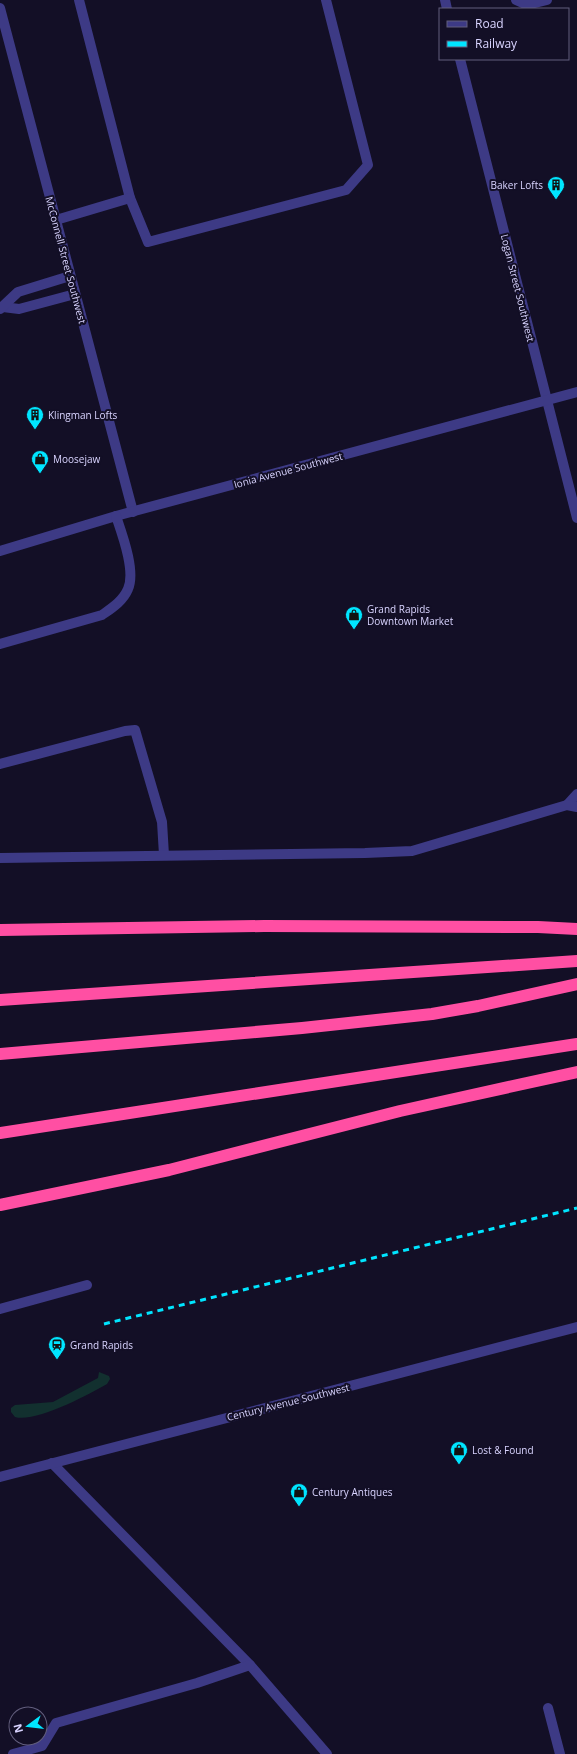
<svg xmlns="http://www.w3.org/2000/svg" width="577" height="1754" font-family="'Open Sans',sans-serif">
  <rect width="100%" height="100%" fill="#130f26"/>
  <path fill="#12302f" d="M99,1372L109,1376L110,1379L107,1384C88,1395 35,1423 15,1417L11,1412V1408L15,1405L53,1402L98,1378Z"/>
  <g fill="none" stroke-linecap="round" stroke-linejoin="round">
    <g stroke="#3d3a85" stroke-width="10">
      <path d="M79,0L130,198L148,242L346,190L368,165L326,0"/>
      <path d="M445,0L447,9"/>
      <path d="M516,0L527,5L547,0"/>
      <path d="M0,8L133,512"/>
      <path d="M460,59L577,518"/>
      <path d="M56,220L130,198"/>
      <path d="M3,307L19,309L75,294"/>
      <path d="M0,309L18,292L70,276"/>
      <path d="M0,551L116,516L577,392"/>
      <path d="M0,644L102,615C112,608 123,601 128,589C136,571 122,534 116,516"/>
      <path d="M0,764L125,731L135,730L162,822L164,855"/>
      <path d="M567,805L577,794"/>
      <path d="M0,858L365,853L412,851L567,805L577,807"/>
      <path d="M0,1309L87,1285"/>
      <path d="M52,1463L250,1665L327,1754"/>
      <path d="M0,1477L577,1327"/>
      <path d="M548,1708L560,1754"/>
      <path d="M13,1754L42,1746L56,1723L197,1683L250,1665"/>
    </g>
    <g stroke="#ff4fa3" stroke-width="12">
      <path d="M0,930L264,926L538,927L577,929"/>
      <path d="M0,1000L577,961"/>
      <path d="M0,1054L302,1028L432,1014L478,1006L577,984"/>
      <path d="M0,1133L577,1044"/>
      <path d="M0,1205L169,1170L400,1111L577,1072"/>
    </g>
    <path stroke="#00e5ff" stroke-width="3" stroke-dasharray="6 5" stroke-linecap="butt" d="M104,1324L577,1208"/>
  </g>
  <defs>
    <symbol id="building-pin" viewBox="-11 -11 22 30"><path d="M0 17L-7.5 6A9.5 9.5 0 1 1 7.5 6Z" fill="#00e5ff" stroke="#130f26"/><path d="M-4-6H4V6H1V3H-1V6H-4ZM-2.5-4.3h1.7v1.8h-1.7ZM.8-4.3h1.7v1.8H.8ZM-2.5-1h1.7V.8h-1.7ZM.8-1h1.7V.8H.8Z" fill="#111"/></symbol>
    <symbol id="shop-pin" viewBox="-11 -11 22 30"><path d="M0 17L-7.5 6A9.5 9.5 0 1 1 7.5 6Z" fill="#00e5ff" stroke="#130f26"/><path d="M-5-2.5h2.3a2.7 3.5 0 0 1 5.4 0H5L5.5 6h-11ZM-1.5-2.5h3a1.5 2.3 0 0 0-3 0Z" fill="#111"/></symbol>
    <symbol id="station-pin" viewBox="-11 -11 22 30"><path d="M0 17L-7.5 6A9.5 9.5 0 1 1 7.5 6Z" fill="#00e5ff" stroke="#130f26"/><path d="M-3-6H3Q5-6 5-4V2Q5 4 3 4L4.5 6H3L1.5 4h-3L-3 6H-4.5L-3 4Q-5 4-5 2V-4Q-5-6-3-6ZM-3.5-4v3h7v-3ZM-3.5 1v1.5H-2V1ZM2 1v1.5H3.5V1Z" fill="#111"/></symbol>
  </defs>
  <g fill-rule="evenodd">
    <use href="#building-pin" x="546" y="175" width="20" height="27"/>
    <use href="#building-pin" x="25" y="405" width="20" height="27"/>
    <use href="#shop-pin" x="30" y="449" width="20" height="27"/>
    <use href="#shop-pin" x="344" y="605" width="20" height="27"/>
    <use href="#station-pin" x="47" y="1335" width="20" height="27"/>
    <use href="#shop-pin" x="449" y="1440" width="20" height="27"/>
    <use href="#shop-pin" x="289" y="1482" width="20" height="27"/>
  </g>
  <g text-anchor="middle" stroke-width="4" stroke-linejoin="round" paint-order="stroke">
    <g font-size="10" fill="#d9d4ff" stroke="#130f26" text-anchor="start">
      <text x="543" y="189" text-anchor="end">Baker Lofts</text>
      <text x="48" y="419">Klingman Lofts</text>
      <text x="53" y="463">Moosejaw</text>
      <text x="367" y="613">Grand Rapids<tspan x="367" dy="12">Downtown Market</tspan></text>
      <text x="70" y="1349">Grand Rapids</text>
      <text x="472" y="1454">Lost &amp; Found</text>
      <text x="312" y="1496">Century Antiques</text>
    </g>
    <g font-size="10" fill="#d9d4ff" stroke="#130f26">
      <text transform="translate(66 260) rotate(75)" y="4">McConnell Street Southwest</text>
      <text transform="translate(518 288) rotate(76)" y="4">Logan Street Southwest</text>
      <text transform="translate(288 470) rotate(-15)" y="4">Ionia Avenue Southwest</text>
      <text transform="translate(288 1402) rotate(-14)" y="4">Century Avenue Southwest</text>
    </g>
  </g>
  <rect x="439" y="8" width="130" height="52" fill="#130f26" stroke="#625e7d"/>
  <rect x="447" y="21" width="20" height="6" fill="#3d3a85" stroke="#625e7d"/>
  <text x="475" y="28" font-size="12" fill="#d9d4ff">Road</text>
  <rect x="447" y="41" width="20" height="6" fill="#00e5ff" stroke="#625e7d"/>
  <text x="475" y="48" font-size="12" fill="#d9d4ff">Railway</text>
  <g transform="translate(28 1726) rotate(255)"><circle r="19" fill="#130f26" stroke="#625e7d"/>
  <path d="M0-3L7 15L0 10L-7 15Z" fill="#00e5ff"/>
  <text y="-6" font-size="11" font-weight="bold" text-anchor="middle" fill="#d9d4ff">N</text>
  </g>
</svg>
